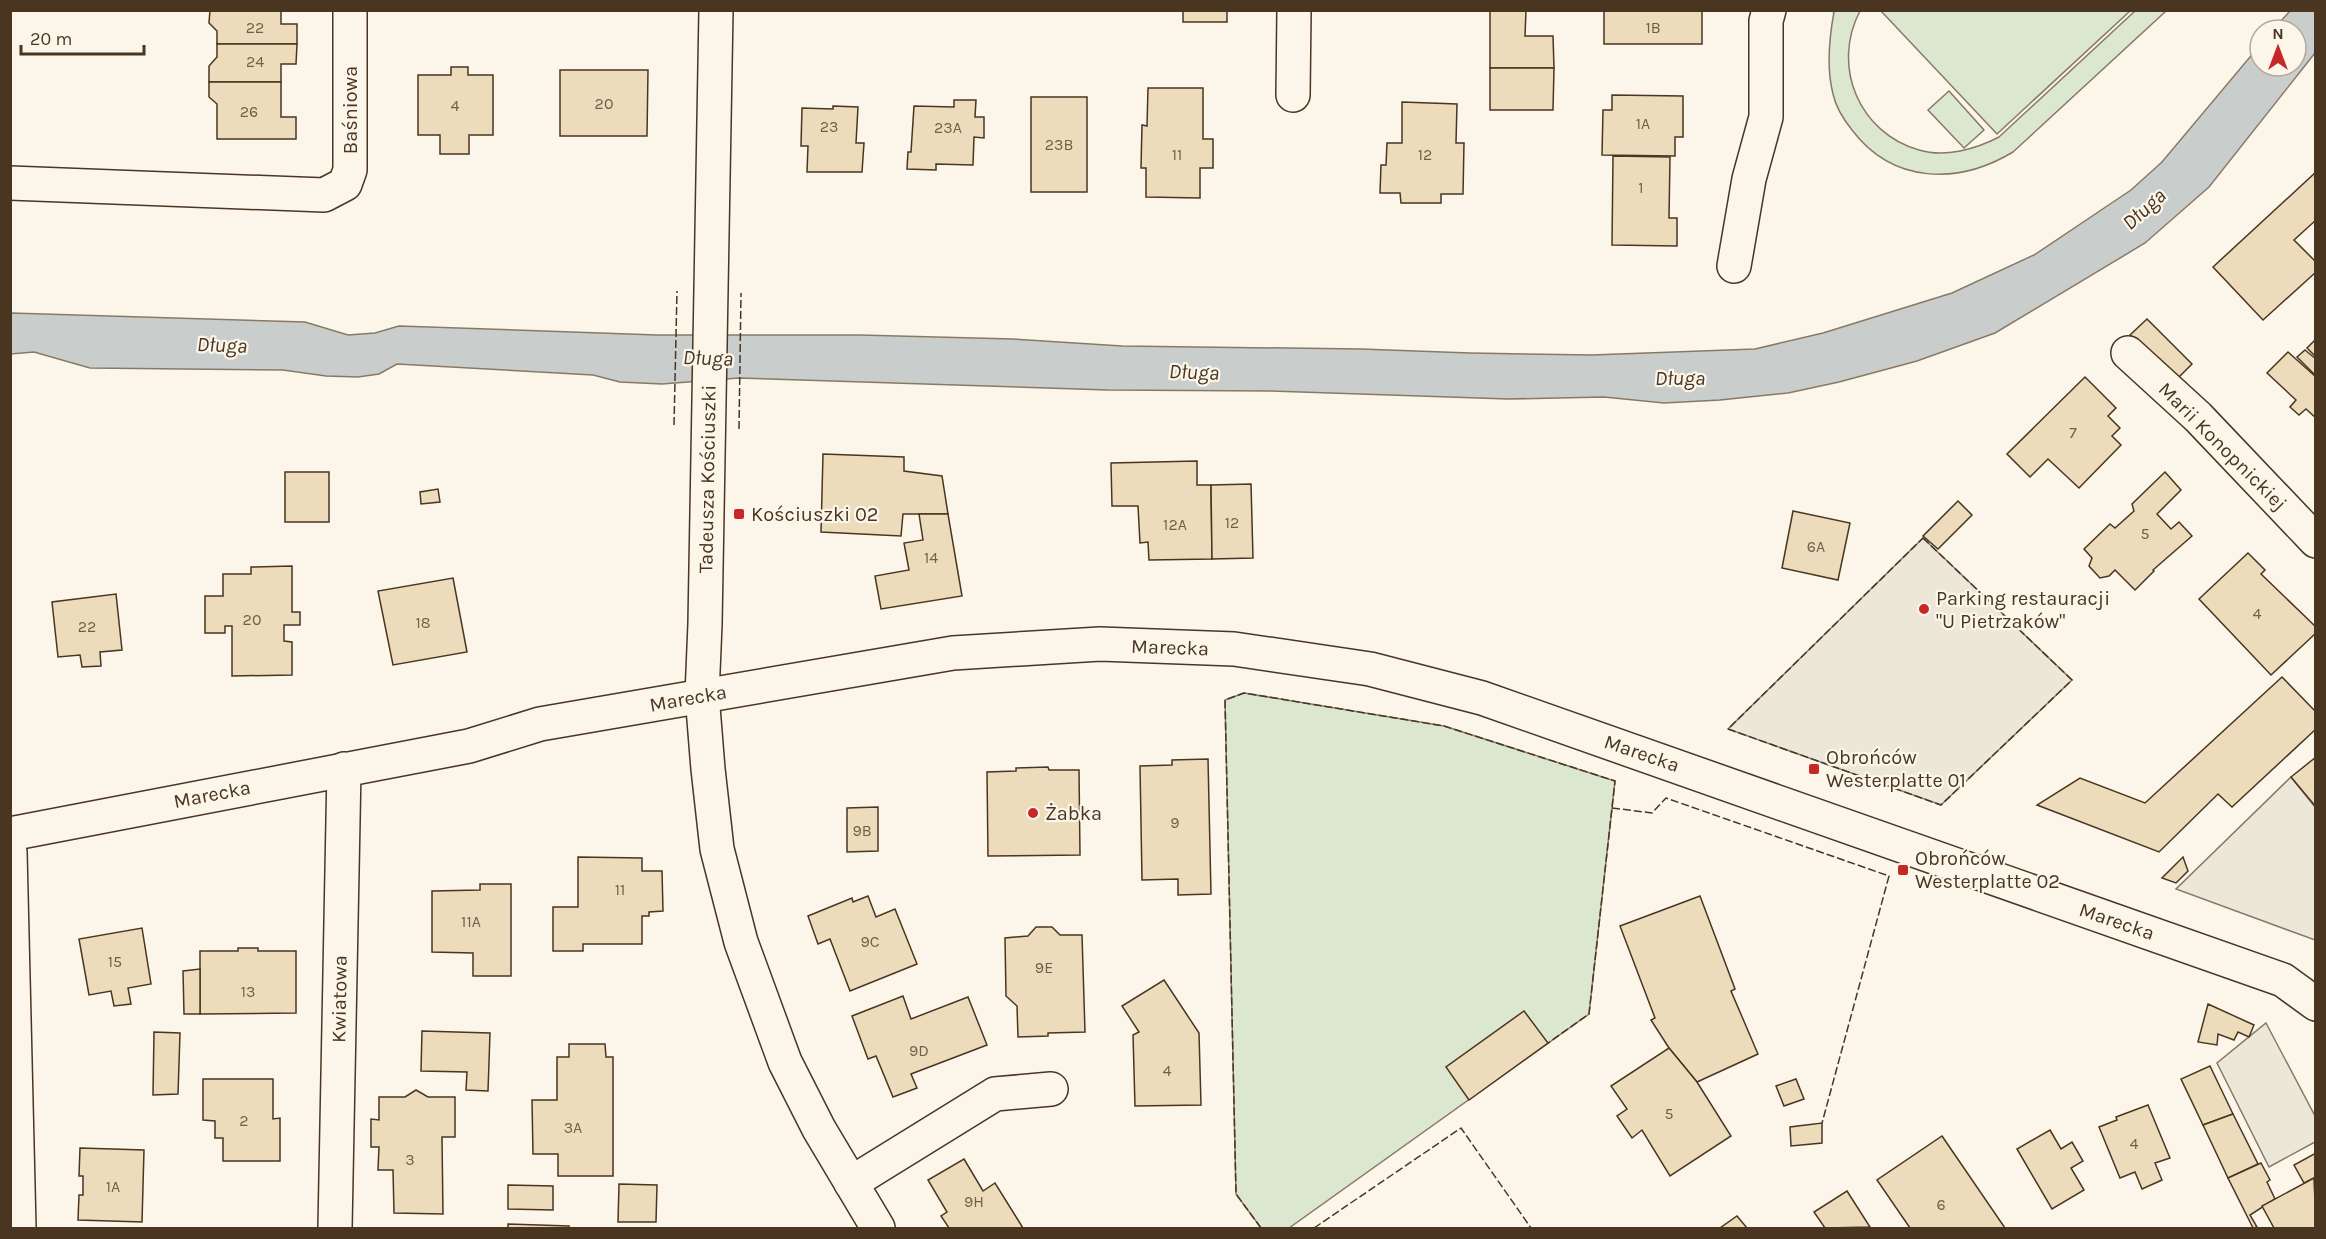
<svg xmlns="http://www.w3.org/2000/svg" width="2326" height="1239" font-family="Karla,sans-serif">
  <rect width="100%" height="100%" fill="#fbf6e9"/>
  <g fill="#dce7d0" stroke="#887966" stroke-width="1.5">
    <path d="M1831,11H1860C1831,66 1859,133 1919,150C1945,158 1976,149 1999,137L2135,11H2166L2013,152C1958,185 1893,184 1852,130C1844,120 1836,108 1833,94C1826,67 1829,39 1834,12Z"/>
    <path d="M1881,11H2130L1997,134Z"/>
    <path d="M1949,91L1984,130L1964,148L1928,110Z"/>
    <path d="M1244,693L1444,726L1615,781L1589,1014L1289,1228H1261L1236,1194L1225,700Z"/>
  </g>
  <g fill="#ede7d9" stroke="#887966" stroke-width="1.5">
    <path d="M1923,538L2072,680L1941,805L1728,729Z"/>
    <path d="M2291,777L2315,807V940L2176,889Z"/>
    <path d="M2266,1023L2315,1116V1142L2269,1167L2217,1063Z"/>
  </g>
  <path fill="#c9cecd" stroke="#887966" stroke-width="1.5" d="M2290,11H2315V53L2209,187L2145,243L1995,333L1917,361L1839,382L1788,393L1720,400L1664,403L1604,397L1508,399L1271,391L1108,390L739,378L662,384L620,382L593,375L397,364L379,374L358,377L326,376L283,370L90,368L34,352L11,354V313L305,322L348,335L375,333L399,326L657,335H859L1013,339L1122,346L1361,349L1470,353L1592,355L1755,349L1823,333L1952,293L2034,255L2131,190L2162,162L2260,45V66H2296V30H2273Z"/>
  <g fill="#ecdcbc" stroke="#4a3520" stroke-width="1.5">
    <path d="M210,10H281V24H297V44H217V31L209,23Z"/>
    <path d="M1180,10H1227V22H1183V11Z"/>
    <path d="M1490,10H1526L1525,36H1553L1554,68H1490Z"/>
    <rect x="1604" y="10" width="98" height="34"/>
    <path d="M217,44H297L296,64H281V82H209V66L217,57Z"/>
    <path d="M451,67H468V75H493V135H469V154H440V135H418V75H451Z"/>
    <path d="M1490,68H1554L1553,110H1490Z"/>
    <path d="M560,70H648L647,136H560Z"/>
    <path d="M209,82H281V117H296V139H217V104L209,97Z"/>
    <path d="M1148,88H1203V139H1213V168H1200V198L1146,197V168H1141L1142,125L1147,126Z"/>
    <path d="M1612,95L1683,96V137H1675V156L1602,155L1603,110H1612Z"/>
    <rect x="1031" y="97" width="56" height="95"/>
    <path d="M954,100H976L975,117H984V138L974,137L973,165L936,164V170L907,169L908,152H911L914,106L954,107Z"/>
    <path d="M1402,102L1457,104L1456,143H1464L1463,194H1441V203H1401L1400,193H1380L1381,165H1386L1387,143H1402Z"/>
    <path d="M833,106L858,107L856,143H864L862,172H807L808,146H801L802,108L833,109Z"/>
    <path d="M1613,156L1670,157L1669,218H1677V246L1612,245Z"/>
    <path d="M2316,172V220L2294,240L2316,262V272L2263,320L2213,267Z"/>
    <path d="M2147,319L2192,364L2176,380L2130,335Z"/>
    <path d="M2316,339V357L2307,348Z"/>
    <path d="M2305,350L2316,359V376L2297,357Z"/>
    <path d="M2288,352L2316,377V418L2306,409L2299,415L2290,407L2296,400L2267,373Z"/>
    <path d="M2085,377L2116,408L2108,416L2120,428L2112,436L2121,445L2079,488L2048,459L2030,477L2007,454Z"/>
    <path d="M823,454L904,457V471L942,476L948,514H903L901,536L821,532Z"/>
    <path d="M1197,461V485H1211L1212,559L1149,560L1148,542L1140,543L1138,506H1112L1111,463Z"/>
    <rect x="285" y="472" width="44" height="50"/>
    <path d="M2165,472L2181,490L2157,514L2171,529L2179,522L2192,536L2153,570L2154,571L2135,590L2115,570L2109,576L2100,578L2089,566L2092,558L2084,549L2110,524L2115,528L2134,511L2132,504Z"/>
    <path d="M1251,484L1253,558L1212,559L1211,485Z"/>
    <path d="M438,489L440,502L421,504L420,492Z"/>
    <path d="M1958,501L1972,515L1938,549L1923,536Z"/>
    <path d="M1793,511L1850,523L1838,580L1782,568Z"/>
    <path d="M919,514H948L962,596L881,609L875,576L909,570L904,543L923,540Z"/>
    <path d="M2248,553L2265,570L2261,574L2316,627V633L2271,675L2199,599Z"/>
    <path d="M292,566V612H300V625H284V641L292,642V675L232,676V626H225V633H205V596H223V574H251V567Z"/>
    <path d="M453,578L467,652L393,665L378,591Z"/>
    <path d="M116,594L122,650L100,652L101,666L82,667L80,655L58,657L52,602Z"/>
    <path d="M2282,677L2316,712V729L2232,807L2218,794L2159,852L2037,805L2080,778L2145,803Z"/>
    <path d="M2316,757V807L2291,777Z"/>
    <path d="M1208,759L1211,894L1178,895V879L1142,880L1140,766L1172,765V760Z"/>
    <path d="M1048,767L1049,770H1079L1080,855L988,856L987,772L1016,771V768Z"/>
    <path d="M878,807V851L847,852V808Z"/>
    <path d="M578,857L642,858V871H662L663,911L649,912V916H642V944H583V951H553V907H578Z"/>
    <path d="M2183,857L2188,871L2176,883L2162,878Z"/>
    <path d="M480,884H511V976H473V953L432,952V891L480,890Z"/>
    <path d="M868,896L876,917L895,909L917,964L850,991L830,939L818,944L808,916L852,898L853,902Z"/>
    <path d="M1700,896L1735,989L1731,991L1758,1054L1697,1082L1669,1048L1651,1020L1655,1018L1620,926Z"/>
    <path d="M1036,927H1052L1060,935H1082L1085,1032L1048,1033V1036L1018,1037L1017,1006L1006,996L1005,938L1028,936Z"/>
    <path d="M142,928L151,984L128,988L131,1004L114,1006L111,991L89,995L79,939Z"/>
    <path d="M238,948H258V951H296V1013L200,1014V951H238Z"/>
    <path d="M200,969V1014H184L183,971Z"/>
    <path d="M1164,980L1199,1033L1201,1105L1135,1106L1133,1035L1139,1032L1122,1006Z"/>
    <path d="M903,996L911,1019L968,997L987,1045L911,1074L917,1088L893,1097L876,1056L868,1059L852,1016Z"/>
    <path d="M2208,1004L2254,1025L2249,1037L2238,1032L2234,1040L2218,1034L2217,1045L2198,1042Z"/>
    <path d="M1524,1011L1548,1043L1469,1100L1446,1067Z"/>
    <path d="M422,1031L490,1033L488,1091L466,1090L467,1072L421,1071Z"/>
    <path d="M154,1032L180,1033L178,1094L153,1095Z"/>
    <path d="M569,1044H605L606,1057H613V1176H558V1154H533L532,1100H557V1057H569Z"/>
    <path d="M1669,1048L1697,1082L1731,1136L1670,1176L1642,1130L1632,1138L1617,1116L1627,1109L1611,1086Z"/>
    <path d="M2210,1066L2233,1114L2203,1125L2181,1079Z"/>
    <path d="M203,1079H273V1119L280,1118V1161H223V1138H215V1121L203,1120Z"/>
    <path d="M1796,1079L1804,1099L1784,1106L1776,1086Z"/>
    <path d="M416,1090L428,1097H455V1137H442L443,1214L394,1213L393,1170H378L379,1147H371V1119L379,1120V1097H405Z"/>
    <path d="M2148,1105L2170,1158L2155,1163L2162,1180L2142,1189L2135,1172L2120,1178L2099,1127L2117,1120L2116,1117Z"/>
    <path d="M2233,1114L2258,1164L2228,1178L2203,1125Z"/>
    <path d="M1822,1123V1143L1791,1146L1790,1127Z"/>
    <path d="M2050,1130L2061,1149L2072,1142L2083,1161L2071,1168L2084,1190L2052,1209L2017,1149Z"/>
    <path d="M1942,1136L2005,1228H1910L1877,1180Z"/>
    <path d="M80,1148L144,1150L142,1222L78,1220L79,1195H83V1176H79Z"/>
    <path d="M2316,1153V1181L2314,1178L2304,1183L2294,1165Z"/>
    <path d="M964,1159L983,1191L995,1183L1023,1228H949L941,1216L947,1212L928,1180Z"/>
    <path d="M2261,1163L2270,1180L2267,1182L2275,1199L2250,1215L2257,1227L2253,1228L2228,1178Z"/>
    <path d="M2314,1178L2316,1228H2274L2262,1206Z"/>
    <path d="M619,1184L657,1185L656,1222H618Z"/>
    <path d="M508,1185L553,1186V1210L508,1209Z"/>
    <path d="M1847,1191L1870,1227L1825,1228L1814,1212Z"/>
    <path d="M1737,1216L1747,1228H1720Z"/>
    <path d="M508,1224L569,1226V1228H508Z"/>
  </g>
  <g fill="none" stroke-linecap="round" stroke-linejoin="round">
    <defs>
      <g id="minor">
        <path d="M716,10L705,624L702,695L708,769L717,849L741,942L785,1062L819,1129L878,1228"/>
        <path d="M1293,95L1294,10"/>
        <path d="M10,183L324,195L345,184L350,170V10"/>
        <path d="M1734,266L1749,179L1766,117V21L1769,10"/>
        <path d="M2128,353L2198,417L2316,541"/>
        <path d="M10,852L19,1228"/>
        <path d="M851,1183L995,1094L1051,1089"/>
        <path d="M335,1228L344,769"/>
      </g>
      <path id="tertiary" d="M10,834L469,746L540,724L953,653L1100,644L1234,649L1370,669L1482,698L2283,980L2316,1004"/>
    </defs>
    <use href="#minor" stroke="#4a3520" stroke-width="36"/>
    <use href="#tertiary" stroke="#4a3520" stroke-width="36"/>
    <use href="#minor" stroke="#fbf6e9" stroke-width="33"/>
    <use href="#tertiary" stroke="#fbf6e9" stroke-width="33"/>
    <g stroke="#4a3520" stroke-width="1.5" stroke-dasharray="8 3" stroke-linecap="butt">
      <path d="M674,425L677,291"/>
      <path d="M739,429L741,293"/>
      <path d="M1923,538L2072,680L1941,805L1728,729Z"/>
      <path d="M1612,808L1652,813L1666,798L1889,876L1822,1123"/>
      <path d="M1261,1228L1236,1194L1225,700L1244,693L1444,726L1615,781L1589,1014L1548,1043"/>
      <path d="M1314,1228L1461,1128L1531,1228"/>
    </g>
  </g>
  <g fill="#c62828" stroke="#fbf6e9" stroke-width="2">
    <rect x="733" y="508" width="12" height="12" rx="3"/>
    <circle cx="1924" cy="609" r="6"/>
    <rect x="1808" y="763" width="12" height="12" rx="3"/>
    <circle cx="1033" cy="813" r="6"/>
    <rect x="1897" y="864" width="12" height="12" rx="3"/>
  </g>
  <g text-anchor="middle" stroke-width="4.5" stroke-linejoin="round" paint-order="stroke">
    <g font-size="16" fill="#725f47">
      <text x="255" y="33">22</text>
      <text x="1653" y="33">1B</text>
      <text x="255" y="67">24</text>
      <text x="604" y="109">20</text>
      <text x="455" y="111">4</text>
      <text x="249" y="117">26</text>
      <text x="1643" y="129">1A</text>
      <text x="829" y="132">23</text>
      <text x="948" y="133">23A</text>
      <text x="1059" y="150">23B</text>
      <text x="1177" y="160">11</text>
      <text x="1425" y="160">12</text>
      <text x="1641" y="193">1</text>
      <text x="2073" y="438">7</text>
      <text x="1232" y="528">12</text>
      <text x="1175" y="530">12A</text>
      <text x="2145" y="539">5</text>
      <text x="1816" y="552">6A</text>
      <text x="931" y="563">14</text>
      <text x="2257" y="619">4</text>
      <text x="252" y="625">20</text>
      <text x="423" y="628">18</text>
      <text x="87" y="632">22</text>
      <text x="1175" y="828">9</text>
      <text x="862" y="836">9B</text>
      <text x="620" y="895">11</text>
      <text x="471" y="927">11A</text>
      <text x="870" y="947">9C</text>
      <text x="115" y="967">15</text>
      <text x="1044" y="973">9E</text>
      <text x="248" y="997">13</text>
      <text x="919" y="1056">9D</text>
      <text x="1167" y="1076">4</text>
      <text x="1669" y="1119">5</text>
      <text x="244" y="1126">2</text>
      <text x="573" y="1133">3A</text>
      <text x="2134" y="1149">4</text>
      <text x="410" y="1165">3</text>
      <text x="113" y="1192">1A</text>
      <text x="974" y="1207">9H</text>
      <text x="1941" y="1210">6</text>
    </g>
    <g font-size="20" fill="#4a3520" stroke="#fbf6e9">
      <text transform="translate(350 110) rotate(-90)" y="7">Baśniowa</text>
      <text transform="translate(2223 446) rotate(45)" y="7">Marii Konopnickiej</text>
      <text transform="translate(707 479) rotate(-89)" y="7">Tadeusza Kościuszki</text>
      <text transform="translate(1170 647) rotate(2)" y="7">Marecka</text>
      <text transform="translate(688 698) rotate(-10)" y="7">Marecka</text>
      <text transform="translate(1642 753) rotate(19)" y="7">Marecka</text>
      <text transform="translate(212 794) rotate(-11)" y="7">Marecka</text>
      <text transform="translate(2117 921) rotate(19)" y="7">Marecka</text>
      <text transform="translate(339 999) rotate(-89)" y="7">Kwiatowa</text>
    </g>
    <g font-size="20" fill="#4a3520" stroke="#fbf6e9" text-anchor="start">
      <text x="751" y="521">Kościuszki 02</text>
      <text x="1936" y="605">Parking restauracji<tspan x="1936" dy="23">"U Pietrzaków"</tspan></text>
      <text x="1826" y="764">Obrońców<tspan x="1826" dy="23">Westerplatte 01</tspan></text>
      <text x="1045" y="820">Żabka</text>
      <text x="1915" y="865">Obrońców<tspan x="1915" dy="23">Westerplatte 02</tspan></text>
    </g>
    <g font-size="21" font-style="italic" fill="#4a3520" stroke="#fbf6e9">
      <text transform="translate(2144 209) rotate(-42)" y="7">Długa</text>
      <text transform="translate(222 345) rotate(2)" y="7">Długa</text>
      <text transform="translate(708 358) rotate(2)" y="7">Długa</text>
      <text transform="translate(1194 372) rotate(2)" y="7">Długa</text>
      <text x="1680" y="385">Długa</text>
    </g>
  </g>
  <rect width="2326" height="1239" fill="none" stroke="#4a3520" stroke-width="24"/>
  <g transform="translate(2278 48)"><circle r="28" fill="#fbf6e9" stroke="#b4a999" stroke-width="1.5"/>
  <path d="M0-4.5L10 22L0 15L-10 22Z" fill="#c62828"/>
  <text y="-9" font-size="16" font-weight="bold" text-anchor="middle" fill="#4a3520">N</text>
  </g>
  <path d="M21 45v9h123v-9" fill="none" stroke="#4a3520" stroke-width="3"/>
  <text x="30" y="45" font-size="18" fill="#4a3520" stroke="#fbf6e9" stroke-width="4.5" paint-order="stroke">20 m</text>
</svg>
